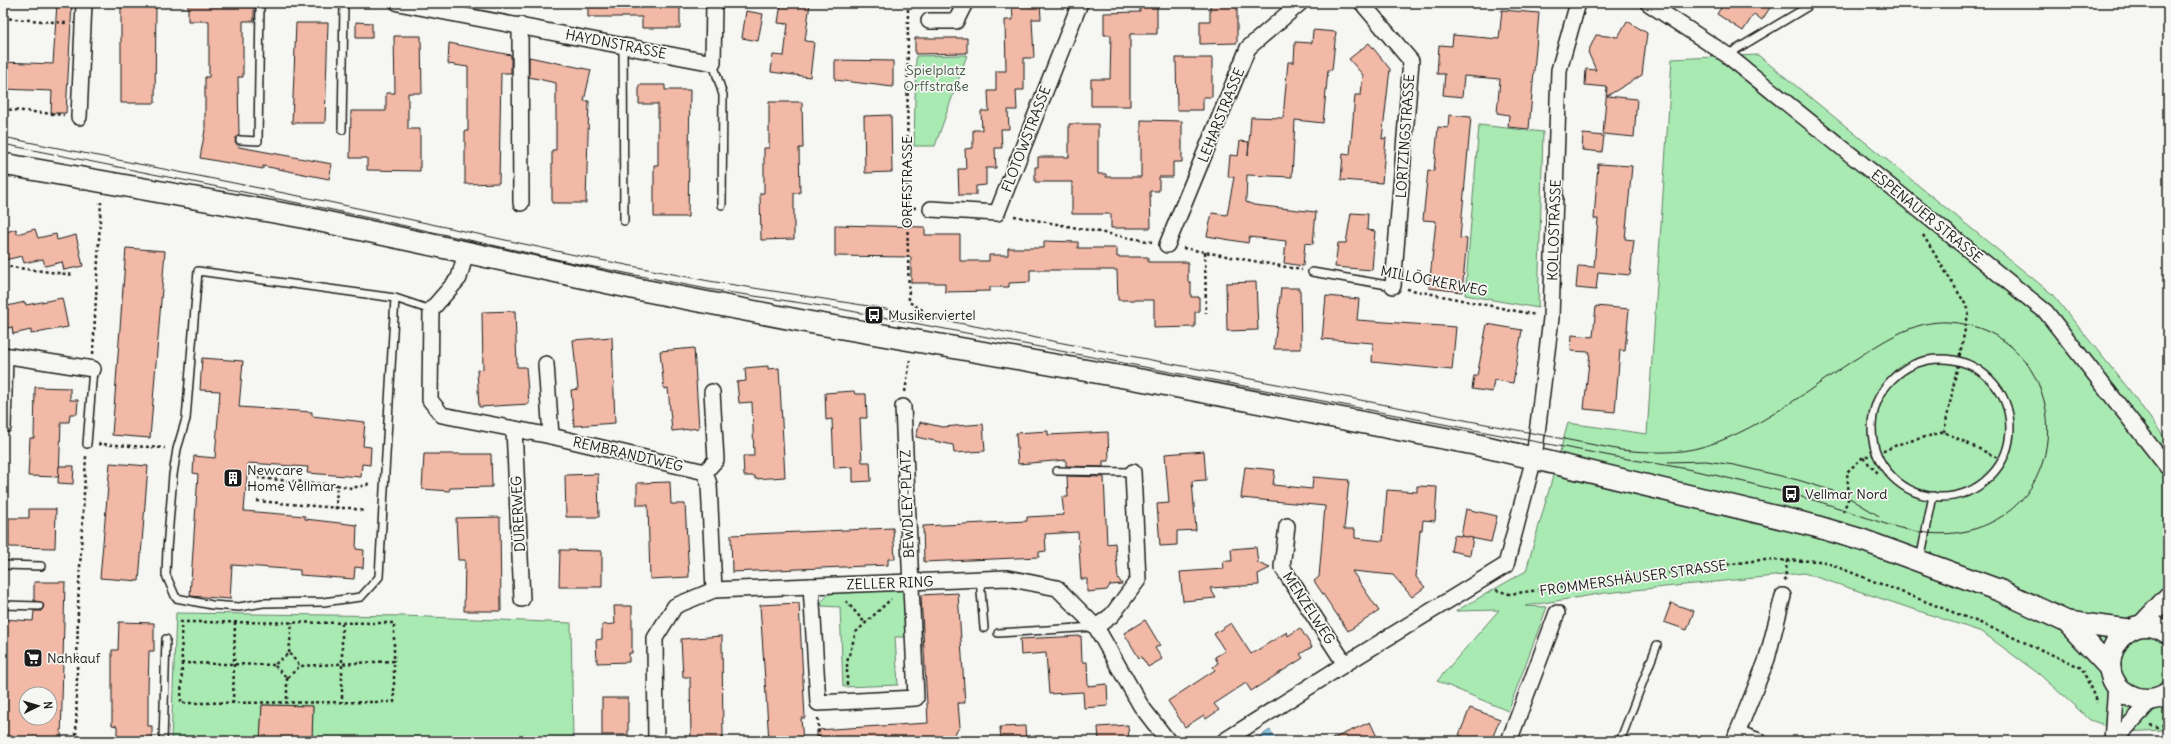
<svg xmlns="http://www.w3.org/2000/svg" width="2171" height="744" font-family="Delius,sans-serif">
  <rect width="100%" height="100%" fill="#f6f6f2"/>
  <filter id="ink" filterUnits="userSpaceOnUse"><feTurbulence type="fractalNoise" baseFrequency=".025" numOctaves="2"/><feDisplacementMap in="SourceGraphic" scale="8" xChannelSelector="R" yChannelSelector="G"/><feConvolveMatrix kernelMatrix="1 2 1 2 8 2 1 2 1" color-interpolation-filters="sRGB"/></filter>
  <g filter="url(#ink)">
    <g fill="#a9eab2" stroke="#628367">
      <path d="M967,55L935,146H914L916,56Z"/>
      <path d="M1758,55L2052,294L2127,387L2168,442V725L2163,730L2124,732L2090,720L2039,674L1982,632L1804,573L1605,593L1525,606L1547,607L1508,711L1437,681L1499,610L1456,611L1526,571L1568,423L1647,434L1672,59Z"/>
      <path d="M1479,125L1543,132L1538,308L1465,295Z"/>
      <path d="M910,589L913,637H895L898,685L843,687L840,607L822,606L821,602L830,593Z"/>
      <path d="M176,613L404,616L571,623L573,741H312L313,706L262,705L260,741H171Z"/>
    </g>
    <path fill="#84c4e5" stroke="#5a8195" d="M1270,730L1277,741H1253Z"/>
    <g fill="#f1b9a6" stroke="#1c1c1c" fill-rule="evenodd">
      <path d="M57,3H72L66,113H51L52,91L3,89V62L53,64Z"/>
      <path d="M121,3H156L155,103H121Z"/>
      <path d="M588,3H680V28H642V17H588Z"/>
      <path d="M781,3H810L805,41L814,42L810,77L771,72L773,55L784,56L788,24L778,23Z"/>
      <path d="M1012,3H1040L1041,19H1032L1034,58H1024V90H1016L1017,110H1008L1009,129H1001L1002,148H995L996,168H986V185L976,186V195H959L958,169H966L965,149L973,148V130H982L981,111H989L988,91H996V71H1006L1005,20H1013Z"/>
      <path d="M1140,3H1157V34H1130V106H1091V79H1110L1111,35H1104V13L1140,12Z"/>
      <path d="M1210,3H1237V43L1200,44V21H1210Z"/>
      <path d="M1724,3H1773L1762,20L1754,14L1743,31L1717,14Z"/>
      <path d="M188,4H254V21H243V77H238L239,135L236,138L235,142L239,147L332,164L329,179L263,166V169L200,158L205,130V77H209V21H188Z"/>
      <path d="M1502,10L1539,13L1529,129L1508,127L1509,115L1497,113L1500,79L1464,76L1462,97L1443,95L1445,74H1437L1439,45L1452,46L1453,35L1499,39Z"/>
      <path d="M746,11L763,14L758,41L742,38Z"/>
      <path d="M1627,21L1647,33L1642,75L1607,96L1637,99L1634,137L1603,134L1607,87L1585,85L1586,69L1596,70L1588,52L1596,35L1618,37Z"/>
      <path d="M356,22L372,23V38H356Z"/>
      <path d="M296,23H328L325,123H292Z"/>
      <path d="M1313,30L1336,32L1332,70H1328L1323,123L1295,120L1292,177L1247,175L1246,202L1254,205L1316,212L1313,244L1305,243L1303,266L1284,263L1286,241L1249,237L1248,243L1207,236L1212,213L1227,215L1234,177H1228L1230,155L1238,156L1240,141L1249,142L1248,156L1251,117L1283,118L1288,62H1294L1295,42L1312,43Z"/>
      <path d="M394,36H421L422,93H408V129H420V171L367,170V158H350L351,111H386V93H395Z"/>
      <path d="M915,38H967V53L915,54Z"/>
      <path d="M449,43L511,55V73H501L499,183L465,184V131H468V67L448,64Z"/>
      <path d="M1369,43L1390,69L1382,139L1386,138L1382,183L1341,180L1343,154L1350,155L1355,95H1361L1363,75L1349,59Z"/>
      <path d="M529,57L591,70L584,101H589L586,203H552V150H556V83L529,77Z"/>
      <path d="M1176,58H1212V97H1203V110H1177Z"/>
      <path d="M835,60L893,61V87L835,80Z"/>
      <path d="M639,85H665V90H690L688,217H654V165H658V104H639Z"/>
      <path d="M769,102H802L803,148H799L800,193H794V239L761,240L760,193H764V148H769Z"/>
      <path d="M891,115L892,172L865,173L864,116Z"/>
      <path d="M1449,115L1471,117L1460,238L1467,239L1462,292L1429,288L1436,221L1423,220L1428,170L1434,171L1438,127L1448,128Z"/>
      <path d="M1141,120L1182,121V162H1173V177H1159V191H1150L1151,228H1111V214H1072V182H1035V167H1038V157H1069V124H1098V174H1106V177H1141Z"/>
      <path d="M1583,134L1604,136L1602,152L1582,150Z"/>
      <path d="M1598,164L1632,166L1625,239L1634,240L1630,275L1598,272L1596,290L1576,288L1578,266L1594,267L1598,219H1594Z"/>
      <path d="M1351,213L1368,214L1367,230L1375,231L1372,270L1335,267L1338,243H1346Z"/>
      <path d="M835,225L925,227V235H960V261H989V255H1008V248H1044V241L1078,242V248H1117V257H1148V262H1188V282H1191V297H1199V312H1195V327L1154,328V300H1118L1117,270H1030V282L1009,283V287H990V291L945,292V283H911V257L835,256Z"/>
      <path d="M16,229L17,234L35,229L38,238L56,234L57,240L76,235L83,266L64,270L62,262L45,266L43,259L24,263L22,256L5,260L3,233Z"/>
      <path d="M126,248L165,251L150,438L112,435Z"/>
      <path d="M1256,282L1258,330L1227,331L1226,283Z"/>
      <path d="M1281,288H1300L1301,349H1274Z"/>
      <path d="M1326,296L1359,299L1357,320L1456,327L1452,370L1372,362L1373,343L1322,339Z"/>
      <path d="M62,298L68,327L31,334V330L13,334L12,327L3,329V307L25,302L26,305Z"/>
      <path d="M1596,306L1629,309L1625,351L1620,350L1615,412L1584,409L1590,352L1571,351L1572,335L1593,337Z"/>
      <path d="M515,311L517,367H526L529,404L479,407L477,370L483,369L482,312Z"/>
      <path d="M1487,324L1522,330L1513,383L1494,380L1492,392L1472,389L1474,376H1477Z"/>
      <path d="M612,337L615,423L574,426L571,390L578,389L573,340Z"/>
      <path d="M694,348L699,428L672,431L668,388L664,389L660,351Z"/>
      <path d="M202,358L243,361L239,407L312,412V416L365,422L363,446L371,447L370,465L362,464L361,477L307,473L308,467L248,463L244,511L305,516V519L357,525L356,549L364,550L363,568L355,567L354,579L300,575V570L232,565L230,599L190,596L198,474L193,473L194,456L215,458L220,391L200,390Z"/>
      <path d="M768,366V369L779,368L785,477L755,479V476H744L743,456H754L752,402L739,403L737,382L746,381L745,368Z"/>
      <path d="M35,387L70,388V400H78L77,414H70L69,422H61L59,477L28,476L30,438H34Z"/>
      <path d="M854,391L855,394H866L867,418H860L862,462H870L871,481L853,482V467L834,468L832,419L826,420L825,393Z"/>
      <path d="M920,422L942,427L983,424L985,451L954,453L953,445L916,437Z"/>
      <path d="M1048,431V435L1108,432L1109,461H1103V467L1066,466V460L1018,464L1016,433Z"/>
      <path d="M1204,451L1206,480L1192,481L1196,530L1177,531V545L1160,546L1157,504L1169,503L1165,454Z"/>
      <path d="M424,454H491L492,487L450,488L449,491L422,489Z"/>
      <path d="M110,463L148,466L139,581L100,578Z"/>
      <path d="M59,466H74L73,484L58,483Z"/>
      <path d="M1245,467L1275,470L1273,485L1312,489L1313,477L1349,480L1344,529H1355V538L1383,541L1387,490L1417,492V486L1437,487L1435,521L1423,520L1422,530H1420L1416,577L1425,587L1412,597L1393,575L1352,571L1379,611L1348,631L1314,581L1319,577L1325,506L1241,498Z"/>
      <path d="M598,474L599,517H566L565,475Z"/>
      <path d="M1067,476L1104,477L1107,544L1115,543L1118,578L1122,584L1110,585L1107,590L1087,592V579H1081L1078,532L1045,534L1046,551L1039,552V557L924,562L923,526L1027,521V517L1064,515L1062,497H1068Z"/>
      <path d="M670,482L671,504H685L689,577L650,579L648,505H637V483Z"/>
      <path d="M29,509H56L55,548L9,547V518H29Z"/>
      <path d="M1466,509L1497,516L1491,542L1461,536Z"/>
      <path d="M500,517L501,611H464L465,560H458L456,518Z"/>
      <path d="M893,528L895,559H888V565L732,572L731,535Z"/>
      <path d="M1454,535L1473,538L1470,555L1451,551Z"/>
      <path d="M1256,547L1258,563L1270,568L1258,574L1259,585L1210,588L1216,598L1183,601L1180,572L1224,569L1223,561H1232L1231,549Z"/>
      <path d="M560,550L602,551V587H559Z"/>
      <path d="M34,582H65L61,741H3V619L33,621L34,611H41L44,606L41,602L34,601ZM26,694H50V718H26Z"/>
      <path d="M958,593L965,703H958L960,727L949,741H817V730L928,723L921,595Z"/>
      <path d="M799,603L805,718H801L803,741H769L760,605Z"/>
      <path d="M1671,603L1694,611L1687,630L1664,622Z"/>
      <path d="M614,606H632V653H629V662L597,663L596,640L602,639V625L615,624Z"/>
      <path d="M1145,620L1160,645L1155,648L1162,659L1148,667L1141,656L1139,658L1124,633Z"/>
      <path d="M119,622L154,623V651H149L148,692V726H152V741H117V726L112,725V650H118Z"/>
      <path d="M1231,623L1251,654L1287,632L1288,636L1300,628L1312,647L1300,654L1303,658L1251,691L1246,683L1214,704L1219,710L1206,719L1204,715L1185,727L1168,701L1215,670L1213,667L1218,663L1215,657L1225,651L1214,634Z"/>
      <path d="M722,636L723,739H691L690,677H683L681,639Z"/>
      <path d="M1081,636L1082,662H1087L1088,686L1107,684L1108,706L1084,708L1083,692L1049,694L1046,653L1021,655L1020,639Z"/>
      <rect x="602" y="698" width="26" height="37"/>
      <path d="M262,705L313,706L312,741H260Z"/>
      <path d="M1470,708L1500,719L1491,741H1474L1459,735Z"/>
      <path d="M1370,722L1379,741H1328Z"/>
      <path d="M1128,725L1129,741H1099L1098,727Z"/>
      <path d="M1025,726L1026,741H1001L1000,727Z"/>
    </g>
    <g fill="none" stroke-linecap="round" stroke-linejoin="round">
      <defs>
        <g id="service">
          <path d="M623,46L624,221"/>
          <path d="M1727,55L1807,7"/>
          <path d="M713,63L723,95L722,205"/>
          <path d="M342,130L344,3"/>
          <path d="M240,140L258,141L260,3"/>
          <path d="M1312,272L1393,286"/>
          <path d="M395,298L379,577L361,597L323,602L263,603L239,607L212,605L176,598L166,575L167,549L173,475L177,449L186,419L198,271L395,298L431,310"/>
          <circle cx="1941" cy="428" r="69"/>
          <path d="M7,428L9,356"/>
          <path d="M87,444L93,369"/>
          <path d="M1057,471L1133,472"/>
          <path d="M1920,560L1933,496"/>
          <path d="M3,565L41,566"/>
          <path d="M980,579L984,628"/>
          <path d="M3,605L39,606"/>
          <path d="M998,633L1094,627"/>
          <path d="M163,741L166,639"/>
          <path d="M1620,741L1657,645"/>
        </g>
        <g id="minor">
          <path d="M398,3L713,63L714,3"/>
          <path d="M1362,3L1411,61L1393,286"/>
          <path d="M1648,3L1727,55L2046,312L2168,468"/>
          <path d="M929,21H956L965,3"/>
          <path d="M520,25L521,203"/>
          <path d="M79,117L84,3"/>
          <path d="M931,209L997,213L1080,3"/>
          <path d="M1167,245L1248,48L1300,3"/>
          <path d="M466,252L459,278L431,310L430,400L442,415L551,436L705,472L709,484L714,590"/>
          <path d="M3,355L93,369"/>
          <path d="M546,364L551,436"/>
          <path d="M514,429L522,599"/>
          <path d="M705,472L716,460L712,392"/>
          <path d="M1287,526L1282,567L1345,664"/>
          <path d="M811,586L818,703L916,698L903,407"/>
          <path d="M1096,627L1112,615L1138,580L1133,472"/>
          <path d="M1737,733L1759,741"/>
          <path d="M656,741L655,638L675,606L714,590L1007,578L1057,588L1096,627L1141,706L1168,741"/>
          <path d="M1224,741L1345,664L1506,565L1534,458L1551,318L1559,70L1578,3"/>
          <path d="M1509,741L1557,613"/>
          <path d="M1734,741L1767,659L1783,596"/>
          <path d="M2112,741L2116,684"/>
          <path d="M2114,741L2153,699"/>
        </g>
        <path id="tertiary" d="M2140,626L2168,596"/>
        <g id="secondary">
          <path d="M3,164L302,217L637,289L808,322L1152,382L1474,444L1815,526L1862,540L2001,591L2067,622L2129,630"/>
          <path d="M2067,622L2110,668"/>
          <path d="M2168,633C2119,601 2083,682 2136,698C2147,701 2159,699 2168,693"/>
        </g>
      </defs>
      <use href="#service" stroke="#1c1c1c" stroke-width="10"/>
      <use href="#minor" stroke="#1c1c1c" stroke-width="18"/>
      <use href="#tertiary" stroke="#1c1c1c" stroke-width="21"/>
      <use href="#secondary" stroke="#1c1c1c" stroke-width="24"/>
      <g stroke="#1c1c1c" stroke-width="2.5" stroke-dasharray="3 3" stroke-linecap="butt">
        <path d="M908,3L907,207L909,302L924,311L921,323"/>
        <path d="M3,18L67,23"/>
        <path d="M3,109L64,115"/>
        <path d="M907,207L916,208"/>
        <path d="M1014,216L1152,242"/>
        <path d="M1923,235L1969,310L1944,432"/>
        <path d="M1183,248L1302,270"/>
        <path d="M1205,252L1206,313"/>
        <path d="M3,266L74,275"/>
        <path d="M1407,289L1536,315"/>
        <path d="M93,354L101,202"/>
        <path d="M905,392L910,360"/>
        <path d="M98,444L165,448"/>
        <path d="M1863,458L1878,473"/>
        <path d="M337,485L351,488L367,485L369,482"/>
        <path d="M257,501L336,508L337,485L258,478"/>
        <path d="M336,508H351L363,511"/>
        <path d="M1843,512L1849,497L1847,472L1863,457L1877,454L1899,444L1944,432L1996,457L2001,462"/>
        <path d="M1785,581L1787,561"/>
        <path d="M1496,590L1509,594L1532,591L1760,560L1822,561L1983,624L2082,668L2097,703"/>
        <path d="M846,601L865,623"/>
        <path d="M342,623V702"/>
        <path d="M289,653L292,622"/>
        <path d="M182,663L181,703L394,702V661L300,666L287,678L274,665L289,653L300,666"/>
        <path d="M274,665L182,663L181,622L394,623V661"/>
        <path d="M287,678V703"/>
        <path d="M847,685V662L856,632L891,599"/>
        <path d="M233,703L235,622"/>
        <path d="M818,718L819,741"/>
        <path d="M2150,725L2158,727L2168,723"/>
        <path d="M76,741L78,605L86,456"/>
      </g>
      <use href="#service" stroke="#f6f6f2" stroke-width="7"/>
      <use href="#minor" stroke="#f6f6f2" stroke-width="15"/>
      <use href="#tertiary" stroke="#f6f6f2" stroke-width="18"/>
      <use href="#secondary" stroke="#f6f6f2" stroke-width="21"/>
      <g stroke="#1c1c1c" stroke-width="1">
        <path d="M3,137L329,202L575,255L709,281L875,307L1621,450C1641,452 1662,453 1682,451C1743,443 1803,393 1854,360C1881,343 1913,320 1948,322C2069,329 2085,503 1967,531C1915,543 1862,513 1813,500C1770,488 1726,477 1682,468C1661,464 1638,461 1616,457L835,308L707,289L574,263L328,209L3,144"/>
        <path d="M1668,462L1706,461L1734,465L1798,480L1843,494L1879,516"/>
      </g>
    </g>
  </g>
  <defs>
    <symbol id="bus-square" viewBox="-11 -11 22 22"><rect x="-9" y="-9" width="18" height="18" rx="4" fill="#1c1c1c" stroke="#f6f6f2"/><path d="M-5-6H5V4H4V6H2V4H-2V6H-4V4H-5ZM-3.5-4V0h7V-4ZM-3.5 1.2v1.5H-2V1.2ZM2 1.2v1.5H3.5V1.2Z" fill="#fff"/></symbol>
    <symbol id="building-square" viewBox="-11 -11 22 22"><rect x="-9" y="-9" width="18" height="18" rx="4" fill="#1c1c1c" stroke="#f6f6f2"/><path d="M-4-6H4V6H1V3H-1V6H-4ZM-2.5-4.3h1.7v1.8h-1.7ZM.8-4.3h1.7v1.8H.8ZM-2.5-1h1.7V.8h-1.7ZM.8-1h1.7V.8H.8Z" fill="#fff"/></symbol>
    <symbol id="supermarket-square" viewBox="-11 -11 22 22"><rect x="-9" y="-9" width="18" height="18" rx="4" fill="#1c1c1c" stroke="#f6f6f2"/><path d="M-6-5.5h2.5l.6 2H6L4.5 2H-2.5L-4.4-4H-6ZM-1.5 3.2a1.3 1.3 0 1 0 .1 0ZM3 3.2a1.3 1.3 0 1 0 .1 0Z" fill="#fff"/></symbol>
  </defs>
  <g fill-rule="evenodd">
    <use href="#bus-square" x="863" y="304" width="22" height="22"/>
    <use href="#building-square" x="222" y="467" width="22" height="22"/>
    <use href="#bus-square" x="1780" y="483" width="22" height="22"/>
    <use href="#supermarket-square" x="22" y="647" width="22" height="22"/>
  </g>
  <g text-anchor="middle" stroke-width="3.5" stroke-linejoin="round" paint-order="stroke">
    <g font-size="14" fill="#1c1c1c" stroke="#f6f6f2">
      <text transform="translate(616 44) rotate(11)" y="5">HAYDNSTRASSE</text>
      <text transform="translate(1221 115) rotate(-68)" y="5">LEHARSTRASSE</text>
      <text transform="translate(1405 136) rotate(-86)" y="5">LORTZINGSTRASSE</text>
      <text transform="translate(1026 139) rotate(-69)" y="5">FLOTOWSTRASSE</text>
      <text transform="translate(907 182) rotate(-90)" y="5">ORFFSTRASSE</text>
      <text transform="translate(1927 216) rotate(39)" y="5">ESPENAUER STRASSE</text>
      <text transform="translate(1554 230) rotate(-88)" y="5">KOLLOSTRASSE</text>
      <text transform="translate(1434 281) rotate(11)" y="5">MILLÖCKERWEG</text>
      <text transform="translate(628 454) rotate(13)" y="5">REMBRANDTWEG</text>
      <text transform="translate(907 504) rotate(-92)" y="5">BEWDLEY-PLATZ</text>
      <text transform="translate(518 514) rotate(-93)" y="5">DÜRERWEG</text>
      <text transform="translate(1633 578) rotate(-8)" y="5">FROMMERSHÄUSER STRASSE</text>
      <text transform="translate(890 583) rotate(-2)" y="5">ZELLER RING</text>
      <text transform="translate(1309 608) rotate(57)" y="5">MENZELWEG</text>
    </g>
    <g font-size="14" fill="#465a49" stroke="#f6f6f2">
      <text x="936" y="75">Spielplatz<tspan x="936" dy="16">Orffstraße</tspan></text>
    </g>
    <g font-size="14" fill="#1c1c1c" stroke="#f6f6f2" text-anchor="start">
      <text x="888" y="320">Musikerviertel</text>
      <text x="247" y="475">Newcare<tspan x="247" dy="16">Home Vellmar</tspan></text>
      <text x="1805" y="499">Vellmar Nord</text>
      <text x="47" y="663">Nahkauf</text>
    </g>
  </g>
  <rect width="2171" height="744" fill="none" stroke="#f6f6f2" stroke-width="16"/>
  <rect x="8" y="8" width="2155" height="728" fill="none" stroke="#1c1c1c" stroke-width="1.5" filter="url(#ink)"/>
  <g transform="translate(38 706) rotate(85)"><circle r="19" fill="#f6f6f2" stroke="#9f9f9c"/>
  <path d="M0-3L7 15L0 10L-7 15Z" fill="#1c1c1c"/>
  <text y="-6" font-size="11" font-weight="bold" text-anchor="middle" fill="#1c1c1c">N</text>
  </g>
</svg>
